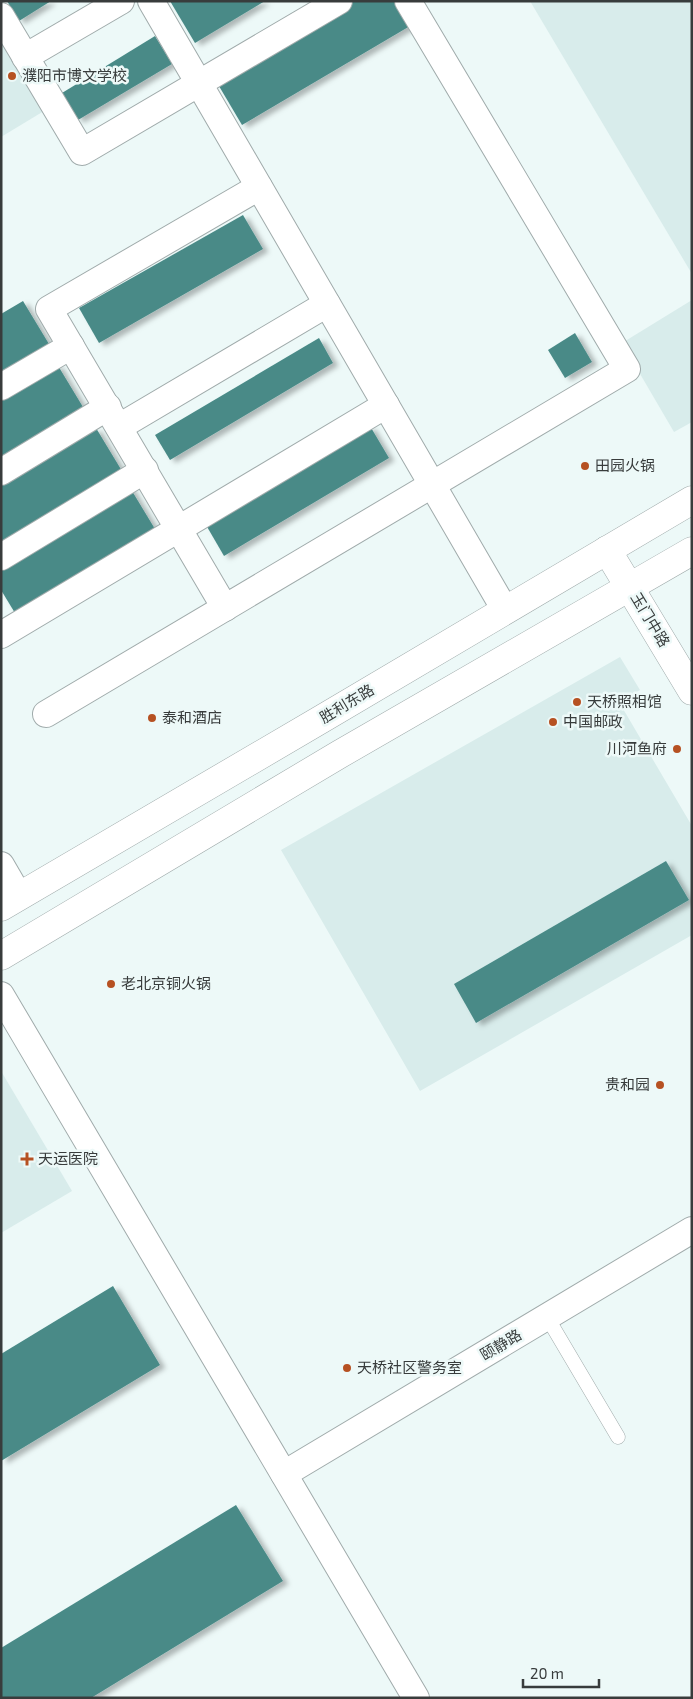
<svg xmlns="http://www.w3.org/2000/svg" width="693" height="1699" font-family="'Exo 2','Noto Sans SC',sans-serif">
  <defs>
    <filter id="shadow"><feDropShadow dx="5.5" dy="3" stdDeviation="2.5" flood-color="#0004"/></filter>
  </defs>
  <rect width="100%" height="100%" fill="#edf9f8"/>
  <g fill="#d8eceb">
    <path d="M530,1H692V274Z"/>
    <path d="M1,41L44,111L1,137Z"/>
    <path d="M692,300V422L674,432L622,343Z"/>
    <path d="M620,657L640,690L619,702L692,826V935L420,1091L281,850Z"/>
    <path d="M1,1071L72,1191L1,1233Z"/>
  </g>
  <g fill="#498a87" filter="url(#shadow)">
    <path d="M7,1H51L19,21Z"/>
    <path d="M170,1H265L195,43Z"/>
    <path d="M351,1H395L410,26L242,125L216,81Z"/>
    <path d="M155,36L172,64L78,120L62,93Z"/>
    <path d="M243,215L263,249L99,343L79,308Z"/>
    <path d="M23,301L52,349L1,379V314Z"/>
    <path d="M575,333L592,362L565,378L548,350Z"/>
    <path d="M319,338L333,363L170,460L155,435Z"/>
    <path d="M57,364L86,412L1,463V398Z"/>
    <path d="M370,426L389,458L224,556L206,525Z"/>
    <path d="M96,428L125,476L1,550V485Z"/>
    <path d="M129,486L158,534L18,618L1,590V562Z"/>
    <path d="M666,861L689,900L476,1023L454,984Z"/>
    <path d="M113,1286L160,1365L1,1461V1354Z"/>
    <path d="M236,1505L283,1581L91,1698H1V1648Z"/>
  </g>
  <g fill="none" stroke-linecap="round" stroke-linejoin="round">
    <defs>
      <path id="lane" d="M547,1317L618,1437"/>
      <g id="street">
        <path d="M151,1L505,610"/>
        <path d="M1,16L82,152L339,1"/>
        <path d="M25,57L121,1"/>
        <path d="M1,387L71,346"/>
        <path d="M119,427L327,304"/>
        <path d="M1,472L108,407"/>
        <path d="M1,557L145,470"/>
        <path d="M225,608L49,309L259,187"/>
        <path d="M1,635L386,405"/>
        <path d="M46,714L627,369L408,1"/>
        <path d="M1,865L19,896"/>
        <path d="M1,995L416,1698"/>
        <path d="M284,1474L692,1230"/>
      </g>
      <g id="secondary">
        <path d="M607,550L692,691"/>
        <path d="M1,907L320,720L692,500"/>
        <path d="M1,956L340,754L692,551"/>
      </g>
    </defs>
    <use href="#lane" stroke="#a0abab" stroke-width="15"/>
    <use href="#street" stroke="#a0abab" stroke-width="28"/>
    <use href="#secondary" stroke="#a0abab" stroke-width="29"/>
    <use href="#lane" stroke="#fff" stroke-width="14"/>
    <use href="#street" stroke="#fff" stroke-width="26"/>
    <use href="#secondary" stroke="#fff" stroke-width="28"/>
  </g>
  <g fill="#b65122" stroke="#edf9f8" stroke-width="2">
    <circle cx="12" cy="76" r="5"/>
    <circle cx="585" cy="466" r="5"/>
    <circle cx="577" cy="702" r="5"/>
    <circle cx="152" cy="718" r="5"/>
    <circle cx="553" cy="722" r="5"/>
    <circle cx="677" cy="749" r="5"/>
    <circle cx="111" cy="984" r="5"/>
    <circle cx="660" cy="1085" r="5"/>
    <path d="M24.5 1151.5h5v5h5v5h-5v5h-5v-5h-5v-5h5z"/>
    <circle cx="347" cy="1368" r="5"/>
  </g>
  <g text-anchor="middle" stroke-width="5" stroke-linejoin="round" paint-order="stroke">
    <g font-size="15" fill="#383c3c" stroke="#edf9f8" text-anchor="start">
      <text x="22" y="81">濮阳市博文学校</text>
      <text x="595" y="471">田园火锅</text>
      <text x="587" y="707">天桥照相馆</text>
      <text x="162" y="723">泰和酒店</text>
      <text x="563" y="727">中国邮政</text>
      <text x="667" y="754" text-anchor="end">川河鱼府</text>
      <text x="121" y="989">老北京铜火锅</text>
      <text x="650" y="1090" text-anchor="end">贵和园</text>
      <text x="38" y="1164">天运医院</text>
      <text x="357" y="1373">天桥社区警务室</text>
    </g>
    <g font-size="15" fill="#383c3c" stroke="#edf9f8">
      <text transform="translate(650 620) rotate(59)" y="5">玉门中路</text>
      <text transform="translate(347 704) rotate(-31)" y="5">胜利东路</text>
      <text transform="translate(501 1345) rotate(-31)" y="5">颐静路</text>
    </g>
  </g>
  <rect width="693" height="1699" fill="none" stroke="#383c3c" stroke-width="5"/>
  <path d="M523 1679v8h76v-8" fill="none" stroke="#383c3c" stroke-width="2.5"/>
  <text x="530" y="1679" font-size="15" fill="#383c3c" stroke="#edf9f8" stroke-width="4" paint-order="stroke">20 m</text>
</svg>
